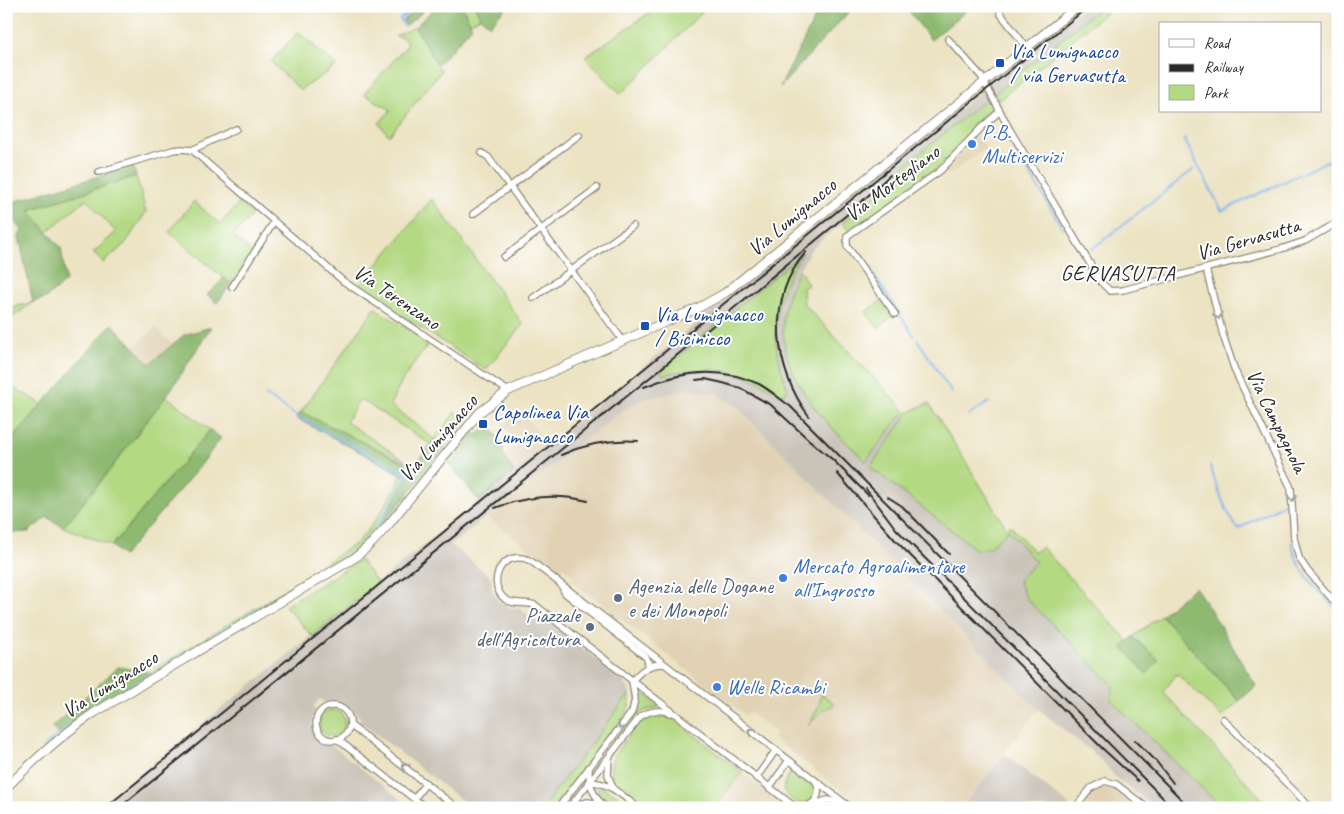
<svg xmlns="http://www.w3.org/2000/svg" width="1344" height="814" font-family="Caveat,sans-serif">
  <rect width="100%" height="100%" fill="#fff"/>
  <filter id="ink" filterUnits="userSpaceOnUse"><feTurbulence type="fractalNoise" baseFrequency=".02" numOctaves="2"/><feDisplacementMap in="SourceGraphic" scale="10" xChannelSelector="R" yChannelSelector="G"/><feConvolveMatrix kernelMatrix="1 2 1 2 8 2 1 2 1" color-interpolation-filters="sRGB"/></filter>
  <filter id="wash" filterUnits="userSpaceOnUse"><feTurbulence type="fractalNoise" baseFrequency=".0096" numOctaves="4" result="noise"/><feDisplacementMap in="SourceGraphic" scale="20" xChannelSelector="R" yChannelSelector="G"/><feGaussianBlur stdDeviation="1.12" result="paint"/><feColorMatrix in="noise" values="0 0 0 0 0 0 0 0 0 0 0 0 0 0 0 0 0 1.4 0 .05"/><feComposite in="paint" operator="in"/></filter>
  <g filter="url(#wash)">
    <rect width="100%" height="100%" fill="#ece3c3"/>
    <g fill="#e1d2b4">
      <path d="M977,135L986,148L949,174L945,169Z"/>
      <path d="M156,327L172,345L150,365L133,347Z"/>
      <path d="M687,390L714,393L737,407L1038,709L962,808H864L773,738L776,733L749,712L746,716L572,581L575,577L562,566L558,571L487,517L623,410L637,402L653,397Z"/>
      <path d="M522,413L548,444L479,501L460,477L496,446L503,455L516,445L502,425Z"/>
      <path d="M742,772L788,808H713Z"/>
      <path d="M1108,787L1118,792L1139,808H1082L1096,790Z"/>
    </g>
    <g fill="#c9c3b8">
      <path d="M1085,6H1102L900,169L851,217L821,240L810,251L799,269L808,285L803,288L804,304L906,413L929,403L1008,530L1036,562L1022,576L1026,598L1114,685L1111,700L1209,795L1224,808H1155L1117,779L1103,762L1092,752L1038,709L737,407L714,393L687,390L653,397L637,402L623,410L451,545L491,577L492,590L499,601L511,608H519L535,621L540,615L621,678L629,690L630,693L542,808H472L359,721L361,718L348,708L337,702L327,704L320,699L313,707L317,711L314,716L312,724L317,737L326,744H330L412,808H98L475,504Z"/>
      <path d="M1004,754L1069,805L1068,808H962Z"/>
    </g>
    <g fill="#b3d983" stroke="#6f8257">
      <path d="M462,6H475L480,17L470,23Z"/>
      <path d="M655,6H701L704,10L621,94L585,57L645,16Z"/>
      <path d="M1102,6H1114L999,100L995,93Z"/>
      <path d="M415,27L441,71L389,136L379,123L391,110L364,94L408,44L404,38L395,36Z"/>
      <path d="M298,32L337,66L300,90L271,62Z"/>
      <path d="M990,96L995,107L994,112L961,144L942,165L849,232L843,223L878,192L900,169Z"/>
      <path d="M136,176L146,212L125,244L103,263L93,253L116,232L86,199L47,232L29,210Z"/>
      <path d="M243,199L256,210L233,236L253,253L231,284L169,232L194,201L220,224Z"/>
      <path d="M432,199L523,324L486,370L358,287Z"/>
      <path d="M803,252C770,299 769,337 788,390L781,395C745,369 705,365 663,375L660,372Z"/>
      <path d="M799,269L808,285L803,288L804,304L905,411L866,461C824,421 775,376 784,312C786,297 793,283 799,269Z"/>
      <path d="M883,299L894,315L878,328L866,312Z"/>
      <path d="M33,302L6,322V309Z"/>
      <path d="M375,308L429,343L403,379L390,405L434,439L455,412L467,422L445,448L434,439L430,444L360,399L346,422L415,467L301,412Z"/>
      <path d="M6,383L42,404L6,446Z"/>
      <path d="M166,396L210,430L112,546L63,527L105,476Z"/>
      <path d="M929,403L1008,530L1010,525L1034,552L1042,547L1128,641L1122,647L1159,660L1133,637L1161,615L1239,701L1222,717L1177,674L1163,692L1266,803L1258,808H1233L1230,804L1224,808L1209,795L1111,700L1113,685L1026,598L1019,583L1022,576L1036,562L1008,530L990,547L977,550L870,467L907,415L906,413Z"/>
      <path d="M402,475L407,477L383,524L371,539L356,553L159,670L154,669L257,607L355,544C376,525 388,500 402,475Z"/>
      <path d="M360,560L378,583L312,636L285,606Z"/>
      <path d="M637,688L660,707L644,711L636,717L592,774V768L634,714L637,701Z"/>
      <path d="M630,693V703L626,714L553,808H542Z"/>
      <path d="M821,694L834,703V705L823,710L808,726L819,706Z"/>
      <circle cx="332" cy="723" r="13"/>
      <path d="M658,714L673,718L742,772L713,808H650L624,788L621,792C603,772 611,758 625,740C636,727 640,719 658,714Z"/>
      <path d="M794,768C805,776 827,789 809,802L797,803C777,790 782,785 794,768Z"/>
      <path d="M600,787L618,795L610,806C604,801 597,796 597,788Z"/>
    </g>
    <g fill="#8eb971" stroke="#5c724e">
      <path d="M421,6H429L406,26L403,20Z"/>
      <path d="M437,6H462L472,27L437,65L415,27Z"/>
      <path d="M475,6H507L490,25L480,17Z"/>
      <path d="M821,6H854L780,87Z"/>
      <path d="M905,6H972L931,40Z"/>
      <path d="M133,166L136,176L29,210L61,248L66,281L46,298L33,302L19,237L22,230L6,209V204Z"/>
      <path d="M224,278L231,284L217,303L207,295Z"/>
      <path d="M112,324L150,364L184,335L211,327L172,388L105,476L63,527L47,517L28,532L6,533V446Z"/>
      <path d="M301,412L414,467L434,439L445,448L377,532L407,477L296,418Z"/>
      <path d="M489,425L503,445V455L514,472L479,501L446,460L470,429L477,435Z"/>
      <path d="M210,430L221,438L200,466L123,556L112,546Z"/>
      <path d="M1195,587L1210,609L1256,686L1239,701L1161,615Z"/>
      <path d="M1133,637L1159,660L1147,674L1122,647Z"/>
      <path d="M118,667L154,673L89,710L58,734L52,727Z"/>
    </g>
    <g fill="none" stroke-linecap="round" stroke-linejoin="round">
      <g stroke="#7fb4ed" stroke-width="2">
        <path d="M638,6L642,10"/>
        <path d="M405,27L400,19L418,6"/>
        <path d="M1007,136L1063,229"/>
        <path d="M1184,139L1222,211L1338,156"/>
        <path d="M1092,249L1194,169"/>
        <path d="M859,257H862L914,336"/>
        <path d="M917,339L934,365"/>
        <path d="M935,367L945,383"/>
        <path d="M946,384L952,393"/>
        <path d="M968,416L989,402"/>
        <path d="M1210,465C1217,488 1224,509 1238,529L1287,502"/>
        <path d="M411,470L412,467"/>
        <path d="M1288,507L1291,529"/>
        <path d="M1292,542C1295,569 1319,591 1338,611"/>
        <path d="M158,670L356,550L378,526L408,474L299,418L266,395"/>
        <path d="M42,748L89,710L154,673"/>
      </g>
    </g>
  </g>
  <g filter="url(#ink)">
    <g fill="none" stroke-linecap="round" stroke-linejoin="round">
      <defs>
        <g id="street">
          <path d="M1000,13L1027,48"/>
          <path d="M948,39L981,76L1010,130L1101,282L1110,291L1123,290L1281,249L1305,241L1338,222"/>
          <path d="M192,150L236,129"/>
          <path d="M482,153L488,157L623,341"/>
          <path d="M99,172L173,150L182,149L192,150L343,281L508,391"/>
          <path d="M473,214L579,135"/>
          <path d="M504,257L597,188"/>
          <path d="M1206,269L1223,335L1235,371L1291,488L1294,538L1299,558L1307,570L1338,606"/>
          <path d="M232,287L274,222"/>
          <path d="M533,298L633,226"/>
          <path d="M895,314L847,246V236L940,171L982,127L1000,111"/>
          <path d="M561,585L565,593L646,657L648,662L647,667"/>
          <path d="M632,681C641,670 649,664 663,664"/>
          <circle cx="333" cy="723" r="17"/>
          <path d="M1223,719L1311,808"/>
          <path d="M350,725L457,808"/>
          <path d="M337,739L426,808"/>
          <path d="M609,757L608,775L613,788"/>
          <path d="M589,767C588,783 594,798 606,808"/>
          <path d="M756,778L776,750"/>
          <path d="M588,782C608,781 623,796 638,808"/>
          <path d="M769,788L789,760"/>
          <path d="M414,799L426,783"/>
          <path d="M811,804C819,799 820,790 816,782"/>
          <path d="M558,808L632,712L635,699L632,681"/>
          <path d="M569,808L640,717C649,711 658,708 670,713"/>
          <path d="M570,808L587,802L601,804"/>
          <path d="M800,808L791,804L535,605C525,601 514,606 505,599C488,586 498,555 521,558C526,558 531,561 535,564L851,808"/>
          <path d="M801,808L828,800L841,802"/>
          <path d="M1075,808L1091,788L1105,781L1116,784L1147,808"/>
        </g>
        <path id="secondary" d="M6,788C34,760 61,735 94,713L356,557L373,542L389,524L479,413L508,391L700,307L725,293L1078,6"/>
      </defs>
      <use href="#street" stroke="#8c8777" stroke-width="8"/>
      <use href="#secondary" stroke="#8c8777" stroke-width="10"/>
      <use href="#street" stroke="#fff" stroke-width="5.5"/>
      <use href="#secondary" stroke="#fff" stroke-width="8"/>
      <g stroke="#2b2b2b" stroke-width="2">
        <path d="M806,252C765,299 774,370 809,416"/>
        <path d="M696,380L705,379L723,383L740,388L771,405L808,439L833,460L868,495"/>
        <path d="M644,387C681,371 720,366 759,384C770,390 780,399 790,406L1190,808"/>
        <path d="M561,455C586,444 611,439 638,441"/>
        <path d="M837,473L895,540L1103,749L1138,781"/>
        <path d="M866,489L896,529L1173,808"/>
        <path d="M888,497L902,506L949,554"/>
        <path d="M495,508C526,496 556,493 588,501"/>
        <path d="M1135,740L1156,761L1173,783"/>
        <path d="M105,808L1089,6"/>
        <path d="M119,808L653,375L855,208L890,175"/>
      </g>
    </g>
    <defs><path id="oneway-chevron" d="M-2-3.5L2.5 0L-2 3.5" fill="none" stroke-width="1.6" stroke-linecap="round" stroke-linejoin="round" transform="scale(1.25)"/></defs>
    <g stroke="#a0a0a0">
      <use href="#oneway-chevron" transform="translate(1218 316) rotate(75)"/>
      <use href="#oneway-chevron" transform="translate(1292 498) rotate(89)"/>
      <use href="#oneway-chevron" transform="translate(621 726) rotate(128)"/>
      <use href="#oneway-chevron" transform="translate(751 731) rotate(-143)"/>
      <use href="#oneway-chevron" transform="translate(405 767) rotate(-143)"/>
    </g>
  </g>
  <g fill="#1a4fb4" stroke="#fff" stroke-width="2">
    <rect x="995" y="58" width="10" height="10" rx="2.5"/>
    <rect x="640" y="321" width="10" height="10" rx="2.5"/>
    <rect x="478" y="419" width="10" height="10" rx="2.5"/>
  </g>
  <g fill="#3f7fe0" stroke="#fff" stroke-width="2">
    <circle cx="972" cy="144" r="5"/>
    <circle cx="783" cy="578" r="5"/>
    <circle cx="717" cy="687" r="5"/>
  </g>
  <g fill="#5c6f8a" stroke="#fff" stroke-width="2">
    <circle cx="618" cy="598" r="5"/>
    <circle cx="590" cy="627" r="5"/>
  </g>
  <g text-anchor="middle" stroke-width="4" stroke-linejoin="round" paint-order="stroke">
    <g font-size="21" fill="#164399" stroke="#fff" text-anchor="start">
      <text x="1010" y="58">Via Lumignacco<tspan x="1010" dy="24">/ via Gervasutta</tspan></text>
      <text x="655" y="321">Via Lumignacco<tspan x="655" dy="24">/ Bicinicco</tspan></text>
      <text x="493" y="419">Capolinea Via<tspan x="493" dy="24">Lumignacco</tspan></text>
    </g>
    <g font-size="21" fill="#366cbe" stroke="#fff" text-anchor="start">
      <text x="982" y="139">P.B.<tspan x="982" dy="24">Multiservizi</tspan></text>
      <text x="793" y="573">Mercato Agroalimentare<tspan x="793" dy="24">all’Ingrosso</tspan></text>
      <text x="727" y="694">Welle Ricambi</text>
    </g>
    <g font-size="21" fill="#2b2b2b" stroke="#fff">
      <text transform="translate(892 183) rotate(-37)" y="7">Via Mortegliano</text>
      <text transform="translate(792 217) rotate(-40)" y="7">Via Lumignacco</text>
      <text transform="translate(1248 239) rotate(-16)" y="7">Via Gervasutta</text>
      <text transform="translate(397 297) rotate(34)" y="7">Via Terenzano</text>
      <text transform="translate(1277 421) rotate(64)" y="7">Via Campagnola</text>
      <text transform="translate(438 438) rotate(-49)" y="7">Via Lumignacco</text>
      <text transform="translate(110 684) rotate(-32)" y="7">Via Lumignacco</text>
    </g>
    <g font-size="21" fill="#4e5e75" stroke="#fff" text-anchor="start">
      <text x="628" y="593">Agenzia delle Dogane<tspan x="628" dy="24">e dei Monopoli</tspan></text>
      <text x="580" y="622" text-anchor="end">Piazzale<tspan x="580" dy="24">dell'Agricoltura</tspan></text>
    </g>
    <g font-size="22" letter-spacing="1" fill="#2b2b2b" stroke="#fff">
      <text x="1118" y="280">GERVASUTTA</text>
    </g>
  </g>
  <rect width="1344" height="814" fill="none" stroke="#fff" stroke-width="25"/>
  <rect x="1159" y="22" width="162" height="90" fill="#ffffff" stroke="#aaaaaa"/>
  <rect x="1169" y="39" width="25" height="8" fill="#ffffff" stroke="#aaaaaa"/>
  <text x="1204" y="48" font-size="15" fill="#2b2b2b">Road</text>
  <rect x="1169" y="64" width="25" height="8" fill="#2b2b2b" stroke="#aaaaaa"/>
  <text x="1204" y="72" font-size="15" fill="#2b2b2b">Railway</text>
  <rect x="1169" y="85" width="25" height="15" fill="#b3d983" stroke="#aaaaaa"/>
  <text x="1204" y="98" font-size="15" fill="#2b2b2b">Park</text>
</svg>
